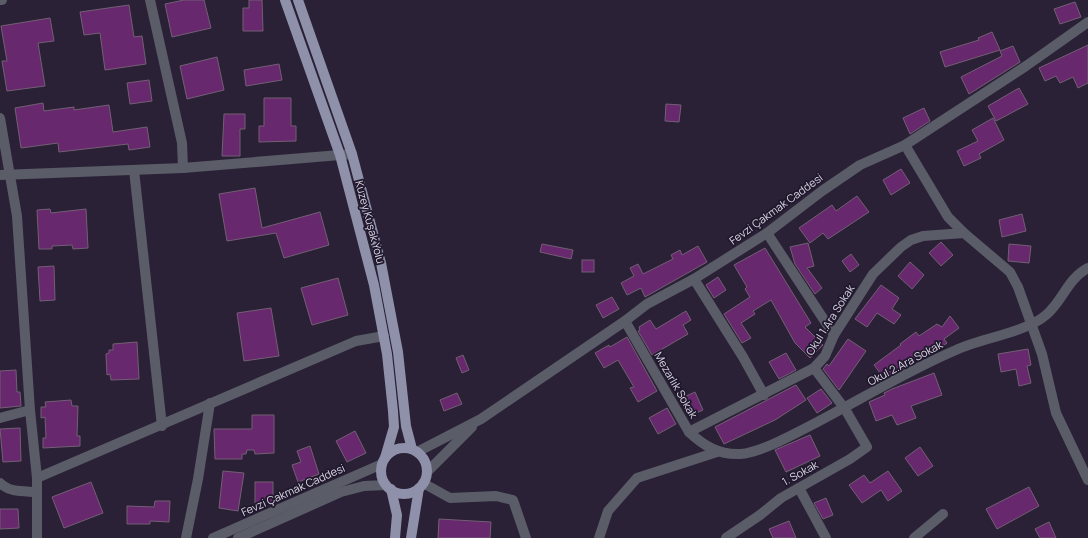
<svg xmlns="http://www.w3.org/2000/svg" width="1088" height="538" font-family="Manrope,sans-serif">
  <rect width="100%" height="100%" fill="#2a2137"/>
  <g fill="#67286d" stroke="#735f74">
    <path d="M184,0H204L211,28L172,37L165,4Z"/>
    <path d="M249,0H262L263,31H243V8H249Z"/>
    <path d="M1075,2L1081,17L1060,24L1054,9Z"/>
    <path d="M129,5L134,37L142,36L146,64L105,70L100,33L84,35L80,12Z"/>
    <path d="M50,18L54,41L38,43L45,86L7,91L2,61H7L1,26Z"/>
    <path d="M992,32L1000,50L945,67L940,52L979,40L978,38Z"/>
    <path d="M1088,45V83L1078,88L1073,77L1060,83L1056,76L1045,81L1039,68Z"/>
    <path d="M1013,46L1020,62L969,94L961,77L1002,56L1000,51Z"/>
    <path d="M217,57L224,90L187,99L180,66Z"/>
    <path d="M279,64L282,80L246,86L244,70Z"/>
    <path d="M149,80L152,101L130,104L127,83Z"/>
    <path d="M1019,88L1028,104L996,121L988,106Z"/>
    <path d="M264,98H291V126H296V141L259,142V126H264Z"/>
    <path d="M43,103L44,111L74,107V110L109,105L113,132L147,127L150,147L129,150L128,144L59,152L58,143L21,148L15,108Z"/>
    <path d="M666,104L681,105L679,122L665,121Z"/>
    <path d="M924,108L930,121L910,134L903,118Z"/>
    <path d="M224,114H245V129H240V156H222Z"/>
    <path d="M993,118L1004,140L979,154L981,158L964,166L957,151L978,141L972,130Z"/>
    <path d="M901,169L910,183L891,195L883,180Z"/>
    <path d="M255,188L262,228L320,212L329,245L284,258L276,233L227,241L219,194Z"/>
    <path d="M857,196L869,212L828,239L823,233L810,243L799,228L832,205L836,211Z"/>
    <path d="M50,209L51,213L86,209L88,248L73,249L72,245L52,246V249H39L37,210Z"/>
    <path d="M1022,214L1026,231L1002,237L999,220Z"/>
    <path d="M941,242L953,255L941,266L929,253Z"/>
    <path d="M808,243L814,266L807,268L822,288L815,294L795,264L790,247Z"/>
    <path d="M542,244L573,250L571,259L540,252Z"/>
    <path d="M1009,244L1031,246L1029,263L1008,261Z"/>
    <path d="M698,246L707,262L645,297L641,288L627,295L621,283L634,276L630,268L638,264L643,274L673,259L671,255L680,250L682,255Z"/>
    <path d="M765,248L811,323L805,327L823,345L810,358L795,343L771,300L753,311L755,314L741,323L751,338L742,343L724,314L750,297L745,289L747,287L734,265Z"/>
    <path d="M851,254L859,265L850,272L842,261Z"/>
    <rect x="582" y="260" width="12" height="12"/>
    <path d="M910,262L924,275L912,289L898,276Z"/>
    <path d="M54,266L55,300L40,301L38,267Z"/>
    <path d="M718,277L726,290L714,298L706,285Z"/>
    <path d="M338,278L348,315L312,325L301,288Z"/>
    <path d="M881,285L899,298L892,309L901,315L894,324L877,313L867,327L855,319Z"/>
    <path d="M612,297L619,309L603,318L596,305Z"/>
    <path d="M271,308L279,356L244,361L237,313Z"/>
    <path d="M686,311L691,320L683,325L688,334L652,355L638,331L640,330L639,327L650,320L656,329Z"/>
    <path d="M950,316L959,328L944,339L947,343L934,353L930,349L912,362L913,363L884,378L874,365L901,345L900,344L916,332L919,336L937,324L942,327Z"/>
    <path d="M627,337L657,391L638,402L630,388L634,387L618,360L604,368L595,353L609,345L610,347Z"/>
    <path d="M848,339L866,351L839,390L823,369L827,364L829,366Z"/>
    <path d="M137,342L139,379L111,380L110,374L107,375L106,354L109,353V350H113V344Z"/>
    <path d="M1028,349L1031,365L1027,366L1031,383L1019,386L1016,369L1001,372L998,354Z"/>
    <path d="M786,353L796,370L779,379L769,362Z"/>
    <path d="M463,355L469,370L462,373L456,358Z"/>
    <path d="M16,370L17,392H20L21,406L0,408V371Z"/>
    <path d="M934,373L942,395L911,406L916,418L897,425L892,415L876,421L869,402L885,395L884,393L892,389Z"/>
    <path d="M796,385L806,400L775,420L724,444L715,427Z"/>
    <path d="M821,389L832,403L817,413L807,398Z"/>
    <path d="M695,392L703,410L689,416L682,398Z"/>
    <path d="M457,393L462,404L444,411L440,400Z"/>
    <path d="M71,400L72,406H78L77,436H80V446L43,448V438H46L45,417L41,418V407H46L45,402Z"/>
    <path d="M667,408L676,424L658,434L649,418Z"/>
    <path d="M252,415H274V453L255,454L254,450H247L246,454H242V459H215L214,429H252Z"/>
    <path d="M20,428L21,461L3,462L0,429Z"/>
    <path d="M355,431L366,453L347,462L336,441Z"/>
    <path d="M810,435L820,456L786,472L775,450Z"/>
    <path d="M310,446L319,474L298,482L292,465L301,462L297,451Z"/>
    <path d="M920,447L933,466L918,476L905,458Z"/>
    <path d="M223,471L244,473L238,511L219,508Z"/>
    <path d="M888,471L902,491L888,501L881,490L862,503L849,485L864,475L870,483Z"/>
    <path d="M91,482L103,513L64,528L52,497Z"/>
    <rect x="255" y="482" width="18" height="21"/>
    <path d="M1029,487L1039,506L997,529L986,509Z"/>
    <path d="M826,498L833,515L823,519L814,503Z"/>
    <path d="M155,501H170L169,522L150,521V524H127V506L154,507Z"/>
    <path d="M0,509H18L19,528L0,529Z"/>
    <path d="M439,519L491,522L490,538H438Z"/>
    <path d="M789,521L796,538H773L769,529Z"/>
    <path d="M1049,522L1056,538H1040L1035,529Z"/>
  </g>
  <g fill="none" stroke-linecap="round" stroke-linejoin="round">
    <g stroke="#5a5c68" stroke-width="10">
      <path d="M0,0H2"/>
      <path d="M150,0L182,143L183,168"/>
      <path d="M0,118L17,216L30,410L37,478V538"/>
      <path d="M905,145L948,217L964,233L1010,272L1018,287L1042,354L1056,413L1088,480"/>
      <path d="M134,170L162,426"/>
      <path d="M0,175L183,168L352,154"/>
      <path d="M767,233L834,335"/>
      <path d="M694,279L743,357L764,395"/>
      <path d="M625,321L689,432C704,446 719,455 740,454C758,453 784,439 800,431C852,405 902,373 956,350C981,338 1025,333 1046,315C1063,301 1067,279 1088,268"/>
      <path d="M0,418L30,410"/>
      <path d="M689,432L814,368L825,356L834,335L873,274L901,247L911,240L923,236L964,233"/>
      <path d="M417,452L481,419L625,321L647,304L694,279L767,233L822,191L860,165L905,145L1026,66L1088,22"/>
      <path d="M427,472L472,427"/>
      <path d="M37,478L356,341L384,336"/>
      <path d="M0,483C10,493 24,491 37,492"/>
      <path d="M423,483L450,498L496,496L513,500L526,538"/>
      <path d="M799,488L826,538"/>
      <path d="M186,538L198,479L210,403"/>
      <path d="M213,538L382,464"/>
      <path d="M238,538L341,492L364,486L386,485"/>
      <path d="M599,538L608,511L637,478L717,452"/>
      <path d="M726,538L760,515L781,498L850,459L867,447L845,409L814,368"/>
      <path d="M914,538L943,514"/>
    </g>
    <g stroke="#8e91a9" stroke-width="10">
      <path d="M285,0L340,155L374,285L387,354L393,411L394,427L385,458"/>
      <path d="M298,0L352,154L381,263L398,352L406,426L412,449"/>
      <circle cx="404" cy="471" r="23"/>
      <path d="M391,489L397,515L395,538"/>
      <path d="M411,538L419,488"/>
    </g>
  </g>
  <g text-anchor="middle" stroke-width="3.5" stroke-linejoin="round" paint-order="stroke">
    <g font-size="11" fill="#dcd7e6" stroke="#20182d">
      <text transform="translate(776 209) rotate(-36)" y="4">Fevzi Çakmak Caddesi</text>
      <text transform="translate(370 222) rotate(75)" y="4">Kuzey Kuşak Yolu</text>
      <text transform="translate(830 320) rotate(-58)" y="4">Okul 1.Ara Sokak</text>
      <text transform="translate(905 363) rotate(-28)" y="4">Okul 2.Ara Sokak</text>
      <text transform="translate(676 385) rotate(60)" y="4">Mezarlık Sokak</text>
      <text transform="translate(800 473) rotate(-29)" y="4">1. Sokak</text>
      <text transform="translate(293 490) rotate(-24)" y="4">Fevzi Çakmak Caddesi</text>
    </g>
  </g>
</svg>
